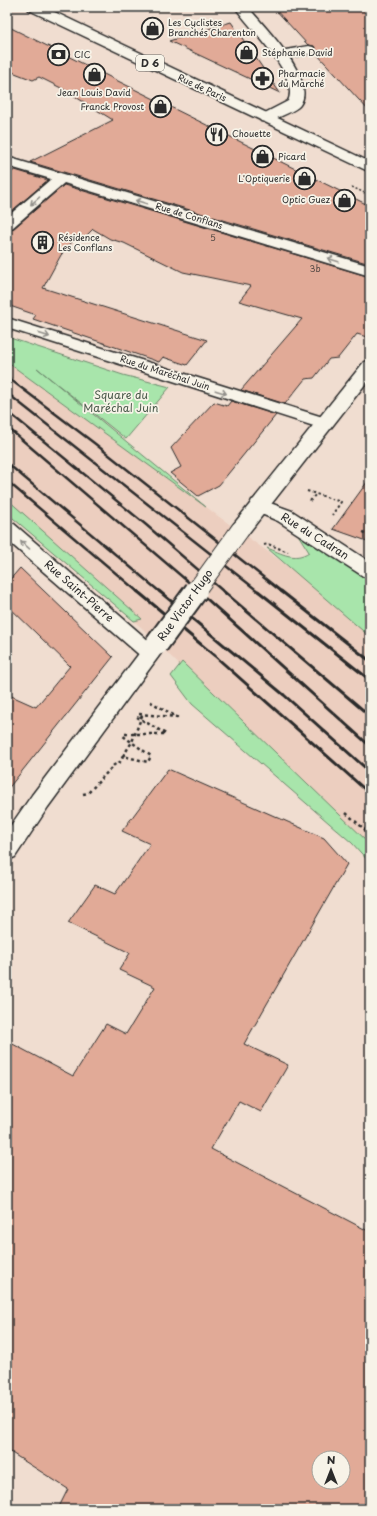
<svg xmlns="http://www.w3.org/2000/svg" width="377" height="1516" font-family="'Playpen Sans',sans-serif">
  <rect width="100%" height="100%" fill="#f0ddd0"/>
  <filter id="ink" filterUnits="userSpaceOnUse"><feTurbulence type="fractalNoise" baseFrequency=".025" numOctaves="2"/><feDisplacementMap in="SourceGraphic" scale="8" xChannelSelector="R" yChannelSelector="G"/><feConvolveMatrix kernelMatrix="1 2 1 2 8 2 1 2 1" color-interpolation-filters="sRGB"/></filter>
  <g filter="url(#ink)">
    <path fill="#eccebf" d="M7,353L218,516L370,625V853L142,628L7,514Z"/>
    <g fill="#a8e5ab" stroke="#6a886b">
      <path d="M7,337L123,375L170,387L126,439L37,368L206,507L7,362Z"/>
      <path d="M7,499L142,619L134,621L7,513Z"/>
      <path d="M297,533L370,581V637L267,548C282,553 294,562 309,552Z"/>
      <path d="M182,662L370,844V863L352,843L192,704L171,676Z"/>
    </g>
    <g fill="#e1aa97" stroke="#2b2b2b" fill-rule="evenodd">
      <path d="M273,7H370V112L315,52L316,49L314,46L308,45Z"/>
      <path d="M231,22L280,93L169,41Z"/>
      <path d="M7,26L370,206V264L30,162L113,120L61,88L39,77L33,80L7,70Z"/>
      <path d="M15,170L48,180L7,215V174Z"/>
      <path d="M64,185L370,277V338L357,334L338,358L329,359L314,378L305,379L285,404L241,390L302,319L239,301L251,286L183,272L124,243L110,239L93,229L84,238L77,236L61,255L43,288L207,340L187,365L163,357L159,362L33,319L36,315L7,305V231L13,229Z"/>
      <path d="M231,401L276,415L219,485L198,496L170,473L181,467L171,448L214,402L227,406Z"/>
      <path d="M370,478V542L333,529Z"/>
      <path d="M20,568L113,657L7,790V694L36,707L70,666L7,605V583Z"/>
      <path d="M168,769L324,838L347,864L244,1044L288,1065L261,1112L239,1101L211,1149L370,1232V1509H58L68,1489L7,1450V1041L73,1076L106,1024L126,1034L155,987L119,970L130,953L68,923L95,885L115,894L150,844L122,831ZM319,1458H343V1482H319Z"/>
    </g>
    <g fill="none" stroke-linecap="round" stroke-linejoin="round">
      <defs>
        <path id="lane" d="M309,46L313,47L315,50L313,53L280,59L276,58L274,55L276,52L280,51Z"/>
        <g id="street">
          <path d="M235,7H248C263,26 318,79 300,105C296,111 278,117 271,121L266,122L261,121L259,118L261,115L288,101C301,76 248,27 235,7Z"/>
          <path d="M7,157L370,266V276L64,183L12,228L7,230V217L51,179L7,166Z"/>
          <path d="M7,318L329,419L332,423L329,427L323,429L317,427L7,328Z"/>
          <path d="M259,499L292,511L370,562V578L363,576L278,521L252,510L250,505L252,500Z"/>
          <path d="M7,522L14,524L157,648L160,653L157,658L150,661L143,658L7,540Z"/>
        </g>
        <g id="secondary">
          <path d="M370,361V378L247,535L240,537L233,535L230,530L233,525L364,362Z"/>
          <path d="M157,636L164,639L167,644L164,649L48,807L15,857L7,860V831L32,795L150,639Z"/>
        </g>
        <path id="primary" d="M28,7H44L370,162V172L29,10Z"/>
      </defs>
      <use href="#lane" stroke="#2b2b2b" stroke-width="3"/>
      <use href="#street" stroke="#2b2b2b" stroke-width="3"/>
      <use href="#secondary" stroke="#2b2b2b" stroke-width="3"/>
      <use href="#primary" stroke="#2b2b2b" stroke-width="3"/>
      <path stroke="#2b2b2b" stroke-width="1.5" stroke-dasharray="2 2" stroke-linecap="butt" d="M352,187L369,195"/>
      <g stroke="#2b2b2b" stroke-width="2" stroke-dasharray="2.5 2.5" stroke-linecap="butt">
        <path d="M307,491L341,502L332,515"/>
        <path d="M310,501L316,494"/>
        <path d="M363,532L370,535"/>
        <path d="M264,545L268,544L288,552"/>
      </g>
      <g stroke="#2b2b2b" stroke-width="2.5" stroke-dasharray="3 3" stroke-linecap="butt">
        <path d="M139,714L177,717L149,701"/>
        <path d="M125,734H166L137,717"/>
        <path d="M123,756L132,742L143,713"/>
        <path d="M83,794L88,793L114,765L120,762L123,756L148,762L151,756L123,736"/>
        <path d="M346,813L370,834"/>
      </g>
      <use href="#lane" fill="#f7f3e8" fill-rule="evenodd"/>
      <use href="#street" fill="#f7f3e8" fill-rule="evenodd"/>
      <use href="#secondary" fill="#f7f3e8" fill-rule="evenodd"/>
      <use href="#primary" fill="#f7f3e8" fill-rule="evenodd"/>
      <g stroke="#2b2b2b" stroke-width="2.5">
        <path d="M7,377L94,443L282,592"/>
        <path d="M7,393L259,592"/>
        <path d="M7,411L145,524L224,592"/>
        <path d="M7,427L200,592"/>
        <path d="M7,463L160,592"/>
        <path d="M7,481L138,592"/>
      </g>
      <g stroke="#2b2b2b" stroke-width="3">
        <path d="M137,591L215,656L370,794"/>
        <path d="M159,591L284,695L370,772"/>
        <path d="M198,591L370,746"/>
        <path d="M223,591L370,716"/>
        <path d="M258,591L370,680"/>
        <path d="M281,591L370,661"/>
      </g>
      <defs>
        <path id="secondary-bridge-far1" d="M195,592L240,530"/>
        <path id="secondary-bridge" d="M157,644L196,591"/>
      </defs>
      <use href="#secondary-bridge-far1" stroke="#2b2b2b" stroke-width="20" stroke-linecap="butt"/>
      <use href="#secondary-bridge" stroke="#2b2b2b" stroke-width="26" stroke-linecap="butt"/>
      <use href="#secondary-bridge-far1" stroke="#f7f3e8" stroke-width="18"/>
      <use href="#secondary-bridge" stroke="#f7f3e8" stroke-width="22"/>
    </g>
    <defs><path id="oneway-shaft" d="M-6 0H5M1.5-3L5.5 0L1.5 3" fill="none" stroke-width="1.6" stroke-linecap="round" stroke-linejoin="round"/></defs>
    <g stroke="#918f8a">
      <use href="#oneway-shaft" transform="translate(35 201) rotate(139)"/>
      <use href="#oneway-shaft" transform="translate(141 202) rotate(-163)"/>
      <use href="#oneway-shaft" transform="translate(333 260) rotate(-163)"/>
      <use href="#oneway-shaft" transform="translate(44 335) rotate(18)"/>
      <use href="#oneway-shaft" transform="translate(221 392) rotate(18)"/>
      <use href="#oneway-shaft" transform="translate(25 545) rotate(-139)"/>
    </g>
  </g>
  <defs>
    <symbol id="shop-ring" viewBox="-11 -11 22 22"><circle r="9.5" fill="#f7f3e8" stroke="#2b2b2b" stroke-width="1.5"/><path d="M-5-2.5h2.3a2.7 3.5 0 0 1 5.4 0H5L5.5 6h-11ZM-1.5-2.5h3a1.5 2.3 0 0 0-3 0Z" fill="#2b2b2b"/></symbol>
    <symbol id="bank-ring" viewBox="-11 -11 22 22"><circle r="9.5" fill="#f7f3e8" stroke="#2b2b2b" stroke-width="1.5"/><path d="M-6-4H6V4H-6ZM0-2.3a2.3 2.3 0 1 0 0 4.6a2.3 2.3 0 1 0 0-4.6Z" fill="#2b2b2b"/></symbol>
    <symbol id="pharmacy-ring" viewBox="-11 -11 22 22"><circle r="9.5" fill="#f7f3e8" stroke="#2b2b2b" stroke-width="1.5"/><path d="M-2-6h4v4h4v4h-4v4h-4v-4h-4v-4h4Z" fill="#2b2b2b"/></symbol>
    <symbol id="restaurant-ring" viewBox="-11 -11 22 22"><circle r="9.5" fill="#f7f3e8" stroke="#2b2b2b" stroke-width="1.5"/><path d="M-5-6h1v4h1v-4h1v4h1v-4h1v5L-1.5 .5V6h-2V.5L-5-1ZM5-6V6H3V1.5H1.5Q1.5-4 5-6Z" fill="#2b2b2b"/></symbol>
    <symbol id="building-ring" viewBox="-11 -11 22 22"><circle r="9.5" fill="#f7f3e8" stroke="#2b2b2b" stroke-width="1.5"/><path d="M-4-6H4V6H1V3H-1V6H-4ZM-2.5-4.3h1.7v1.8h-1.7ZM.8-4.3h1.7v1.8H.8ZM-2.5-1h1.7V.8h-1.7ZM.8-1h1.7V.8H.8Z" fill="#2b2b2b"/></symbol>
  </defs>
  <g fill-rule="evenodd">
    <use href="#shop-ring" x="140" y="16" width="25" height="25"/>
    <use href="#shop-ring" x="234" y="40" width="25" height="25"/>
    <use href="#bank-ring" x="46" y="42" width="25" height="25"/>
    <use href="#shop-ring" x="82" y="62" width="25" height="25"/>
    <use href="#pharmacy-ring" x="250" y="66" width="25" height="25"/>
    <use href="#shop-ring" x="148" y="94" width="25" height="25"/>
    <use href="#restaurant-ring" x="204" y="122" width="25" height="25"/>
    <use href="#shop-ring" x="250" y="144" width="25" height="25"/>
    <use href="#shop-ring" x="292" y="166" width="25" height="25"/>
    <use href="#shop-ring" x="332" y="188" width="25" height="25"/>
    <use href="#building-ring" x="30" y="230" width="25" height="25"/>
  </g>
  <g text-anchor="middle" stroke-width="3.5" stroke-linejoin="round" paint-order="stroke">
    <g font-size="9" fill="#2b2b2b" stroke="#f7f3e8" text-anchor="start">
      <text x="168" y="26">Les Cyclistes<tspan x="168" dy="10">Branchés Charenton</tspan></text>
      <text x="262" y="56">Stéphanie David</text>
      <text x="74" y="58">CIC</text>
      <text x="278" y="77">Pharmacie<tspan x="278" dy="10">du Marché</tspan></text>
      <text x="94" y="96" text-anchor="middle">Jean Louis David</text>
      <text x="144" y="110" text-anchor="end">Franck Provost</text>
      <text x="232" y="137">Chouette</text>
      <text x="278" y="160">Picard</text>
      <text x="290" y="182" text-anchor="end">L'Optiquerie</text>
      <text x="330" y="203" text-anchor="end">Optic Guez</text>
      <text x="58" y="241">Résidence<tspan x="58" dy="10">Les Conflans</tspan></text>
    </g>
    <g font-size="9" fill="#2b2b2b" stroke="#f7f3e8">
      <text transform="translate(202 88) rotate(25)" y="3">Rue de Paris</text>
      <text transform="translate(189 216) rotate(17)" y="3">Rue de Conflans</text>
      <text transform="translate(165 373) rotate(18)" y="3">Rue du Maréchal Juin</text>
    </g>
    <g font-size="9" fill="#584b46">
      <text x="213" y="241">5</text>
      <text x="315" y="272">3b</text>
    </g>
    <rect fill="#f7f3e8" stroke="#686764" stroke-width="1" x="136" y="55" width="28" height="16" rx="3"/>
    <g font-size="10" font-weight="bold" fill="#2b2b2b">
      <text x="150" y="67">D 6</text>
    </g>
    <g font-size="11" fill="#4a5a4b" stroke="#f7f3e8">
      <text x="121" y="399">Square du<tspan x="121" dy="13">Maréchal Juin</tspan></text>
    </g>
    <g font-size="11" fill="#2b2b2b" stroke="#f7f3e8">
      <text transform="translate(315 536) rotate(32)" y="4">Rue du Cadran</text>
      <text transform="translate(79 591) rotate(41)" y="4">Rue Saint-Pierre</text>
      <text transform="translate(185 605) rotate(-54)" y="4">Rue Victor Hugo</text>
    </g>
  </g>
  <rect width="377" height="1516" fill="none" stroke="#f7f3e8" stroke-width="24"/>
  <rect x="12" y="12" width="353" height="1492" fill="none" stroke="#2b2b2b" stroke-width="1.5" filter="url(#ink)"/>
  <g transform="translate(331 1470)"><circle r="19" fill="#f7f3e8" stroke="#a5a39c"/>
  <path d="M0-3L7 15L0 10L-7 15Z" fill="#2b2b2b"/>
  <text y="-6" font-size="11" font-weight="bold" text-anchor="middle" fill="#2b2b2b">N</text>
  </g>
</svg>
